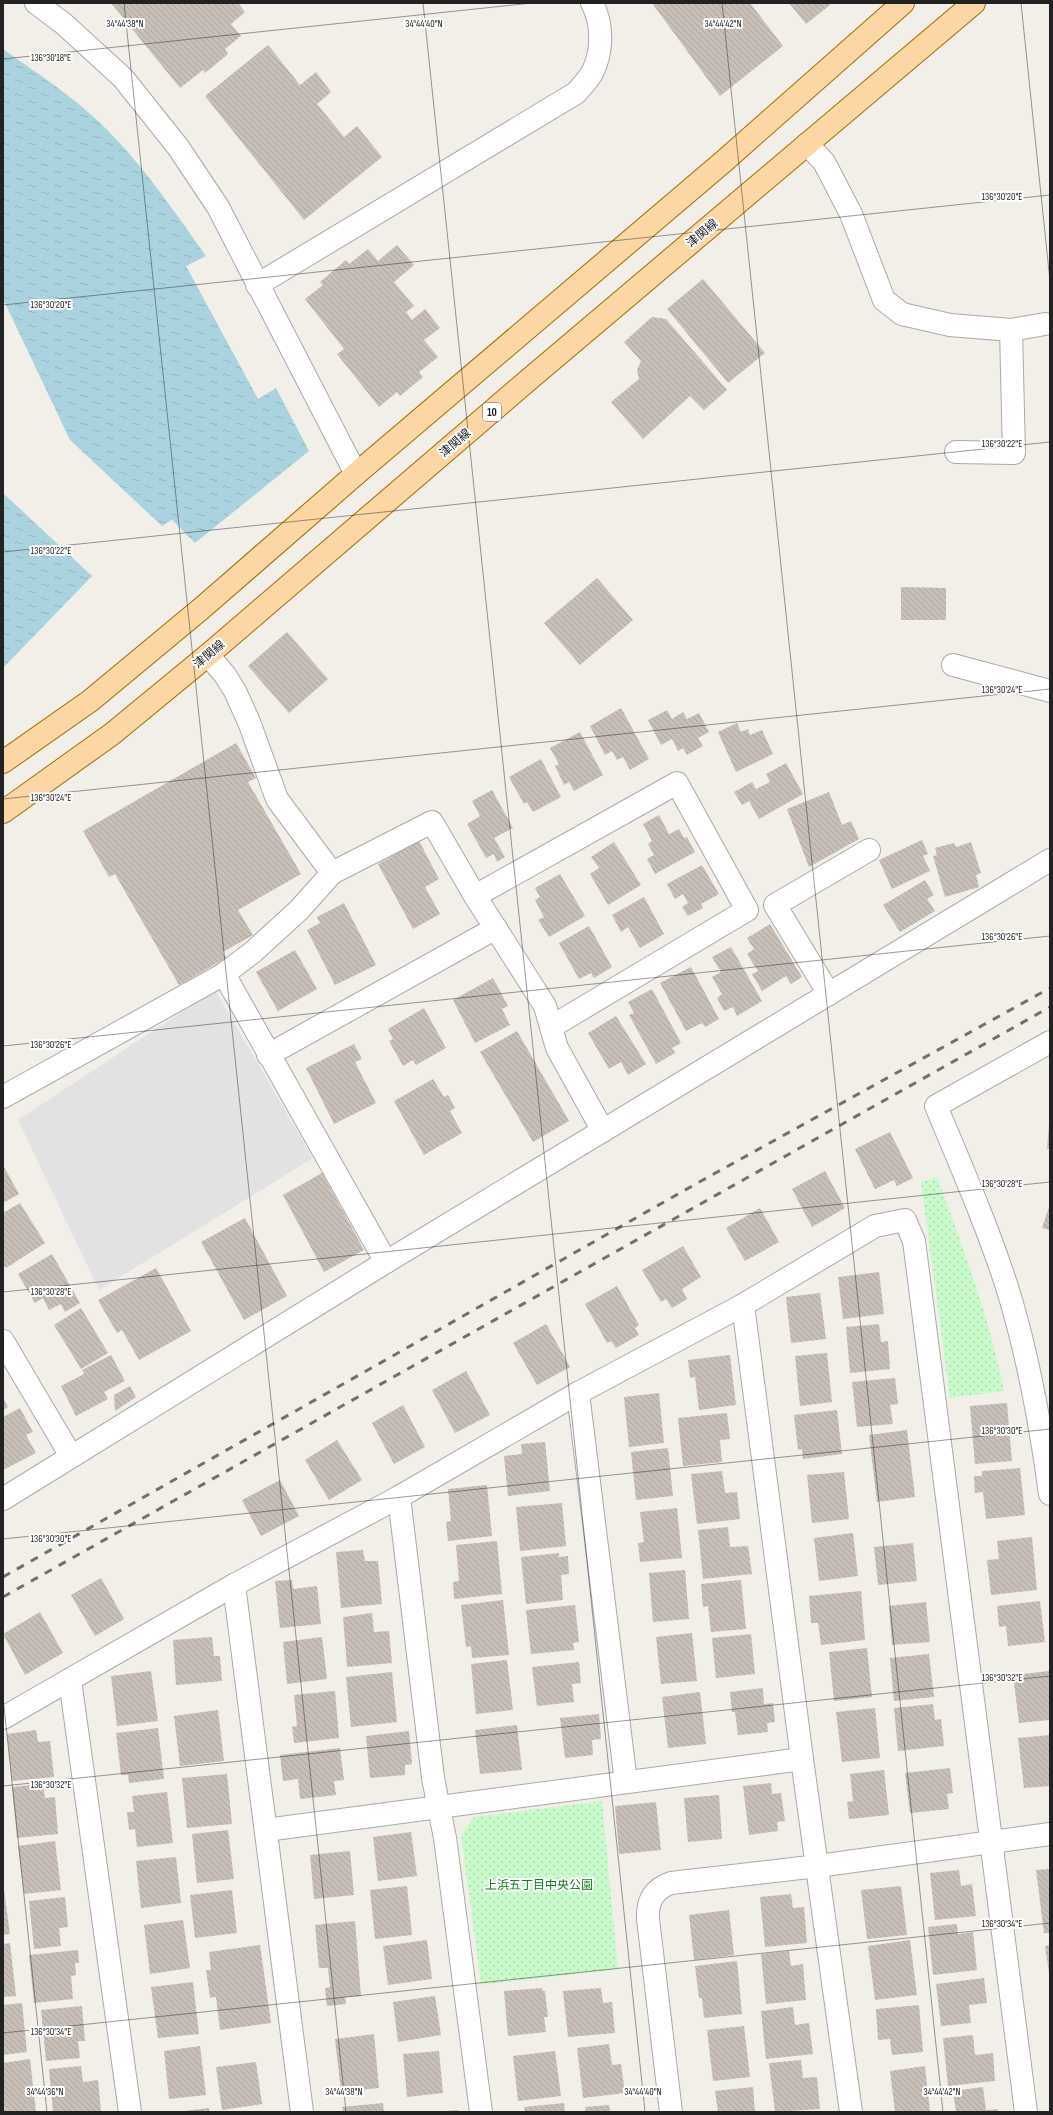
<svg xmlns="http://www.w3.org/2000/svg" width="1053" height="2115" font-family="'Sofia Sans Condensed','Noto Sans JP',sans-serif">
  <defs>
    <pattern id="park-dots" width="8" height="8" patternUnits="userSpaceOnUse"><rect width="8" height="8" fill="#c8facc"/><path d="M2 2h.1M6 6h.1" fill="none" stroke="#acd6af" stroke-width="1.8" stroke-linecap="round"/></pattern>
    <pattern id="water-ripples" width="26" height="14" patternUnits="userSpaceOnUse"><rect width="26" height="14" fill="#aad3df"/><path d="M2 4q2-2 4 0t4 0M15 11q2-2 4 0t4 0" fill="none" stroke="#92b5bf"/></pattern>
    <pattern id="building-back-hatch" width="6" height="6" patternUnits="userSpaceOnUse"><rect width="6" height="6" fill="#c7bfb8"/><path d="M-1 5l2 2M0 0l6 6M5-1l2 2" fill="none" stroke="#aba49e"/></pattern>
  </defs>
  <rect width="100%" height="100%" fill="#f2efe9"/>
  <g fill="url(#park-dots)">
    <path d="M937,1177C963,1247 989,1317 1004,1391L950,1398L921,1182Z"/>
    <path d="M602,1801L618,1969L481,1985L461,1835L474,1817Z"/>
  </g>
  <path fill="#e2e2e2" d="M215,990L313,1158L99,1290L18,1120Z"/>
  <g fill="url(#water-ripples)">
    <path d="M3,49C41,76 83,103 115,138C149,174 177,215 206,256L186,266L258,399L276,388L309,451L195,543L172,520L162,526L70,440L3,299Z"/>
    <path d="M3,493L92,576L3,668Z"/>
  </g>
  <g fill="url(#building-back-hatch)">
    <path d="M111,3H238L245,12L231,24L241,36L225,49L228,54L205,73L203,70L180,88Z"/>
    <path d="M652,3H750L783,46L720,96Z"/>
    <path d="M789,3H828L830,5L806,24Z"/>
    <path d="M268,45L300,85L316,72L331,92L317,104L344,137L357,126L382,157L304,220L205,96Z"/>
    <path d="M397,245L414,265L394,282L414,306L406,312L412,320L425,309L440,328L424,340L438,357L419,372L423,377L400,396L397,392L379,407L337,354L344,349L305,299L323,285L320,282L346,260L349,264L368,249L378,261Z"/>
    <path d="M703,279L765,353L728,383L667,309Z"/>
    <path d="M652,317L666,319L727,390L704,410L690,396L643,439L611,402L639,379L637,370L641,361L624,342Z"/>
    <path d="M597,578L633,620L580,665L544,623Z"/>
    <path d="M901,587L946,588V620H901Z"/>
    <path d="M287,632L328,679L289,713L248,666Z"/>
    <path d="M621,708L649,759L630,770L623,757L617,760L612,751L605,755L590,726Z"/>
    <path d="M667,710L672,719L683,712L687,719L699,713L709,732L698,738L703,746L687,755L683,748L678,751L672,739L661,745L648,720Z"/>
    <path d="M737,723L741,732L748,729L750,735L762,730L773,754L736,772L718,732Z"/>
    <path d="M580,732L603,775L574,791L569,782L564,785L555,766L559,764L550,748Z"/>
    <path d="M236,743L256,778L248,782L301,874L238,910L253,935L223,952L226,958L179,985L115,874L109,877L83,831Z"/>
    <path d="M541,759L561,797L533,812L527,802L524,804L509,777Z"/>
    <path d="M786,763L803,794L759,819L749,801L742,805L734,792L752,782L756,789L770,782L766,774Z"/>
    <path d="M492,790L513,828L494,838L505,857L497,862L494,854L486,858L467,824L480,816L472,801Z"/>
    <path d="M829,792L842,825L851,821L859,839L809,867L787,809Z"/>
    <path d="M659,815L669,834L679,829L684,838L687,837L695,852L655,874L647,859L654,855L648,844L652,841L643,824Z"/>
    <path d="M922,840L928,854L923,856L930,871L892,889L879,860Z"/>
    <path d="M419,841L439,879L425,887L440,914L413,929L378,864Z"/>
    <path d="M614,842L641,885L608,905L590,874L599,868L591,857Z"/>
    <path d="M971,842L981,873L976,875L979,887L945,897L933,856L937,855L935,848L954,843L956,847Z"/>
    <path d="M702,865L719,894L701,904L703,908L688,916L682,907L688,903L683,894L675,899L667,884Z"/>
    <path d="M560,874L585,916L549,937L538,920L544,917L535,900L540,897L535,888Z"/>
    <path d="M925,880L934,895L927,899L935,911L900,932L883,905Z"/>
    <path d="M644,897L664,934L640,948L628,927L621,932L612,915Z"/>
    <path d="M344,903L376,965L335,985L307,930L320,923L317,917Z"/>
    <path d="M770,924L802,977L791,984L786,976L762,991L752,974L758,971L747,954L754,949L747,938Z"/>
    <path d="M589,926L612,967L594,978L591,973L579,979L559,943Z"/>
    <path d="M731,947L762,1001L737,1016L733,1007L724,1011L717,998L722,994L712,977L721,972L712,957Z"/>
    <path d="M295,950L317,989L278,1011L256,972Z"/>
    <path d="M691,967L719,1019L705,1027L702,1023L686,1031L660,983Z"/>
    <path d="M493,978L508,1006L502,1009L510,1025L475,1043L453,1000Z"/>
    <path d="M652,989L681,1043L672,1048L675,1053L656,1064L629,1015L634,1013L628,1002Z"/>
    <path d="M424,1008L446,1048L416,1065L413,1060L403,1066L389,1041L393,1039L388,1029Z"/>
    <path d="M616,1016L646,1064L628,1075L621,1062L609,1069L588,1033Z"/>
    <path d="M517,1031L569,1121L533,1142L480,1052Z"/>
    <path d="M354,1044L362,1059L355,1062L376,1103L334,1124L306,1068Z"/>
    <path d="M433,1079L444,1097L448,1095L455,1108L450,1111L462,1133L424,1155L394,1101Z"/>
    <path d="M1049,1124H1050V1149H1047Z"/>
    <path d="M890,1132L913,1178L897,1186L894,1180L875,1189L855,1149Z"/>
    <path d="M3,1165L19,1194L3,1203Z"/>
    <path d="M825,1171L845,1208L812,1227L792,1189Z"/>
    <path d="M322,1173L364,1250L324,1272L283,1195Z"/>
    <path d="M20,1203L45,1243L6,1268L3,1264V1213Z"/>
    <path d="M1050,1204V1230L1042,1228Z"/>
    <path d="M760,1208L779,1242L745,1261L726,1228Z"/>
    <path d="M245,1218L287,1296L244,1320L201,1242Z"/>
    <path d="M683,1246L701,1277L682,1289L687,1299L672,1308L666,1299L661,1302L642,1270Z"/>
    <path d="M52,1254L80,1303L65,1312L61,1304L49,1310L43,1298L35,1303L18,1274Z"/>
    <path d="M156,1268L191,1331L139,1360L122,1330L117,1333L98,1300Z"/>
    <path d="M879,1272L884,1314L843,1319L838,1277Z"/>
    <path d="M617,1286L639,1325L635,1328L639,1335L616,1348L611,1341L607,1343L585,1304Z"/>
    <path d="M820,1293L826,1339L791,1343L786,1297Z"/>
    <path d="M81,1308L108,1353L81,1369L54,1325Z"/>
    <path d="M546,1324L570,1367L537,1385L513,1343Z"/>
    <path d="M879,1324L881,1342L888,1341L890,1369L850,1373L846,1327Z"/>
    <path d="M827,1353L832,1402L800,1406L795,1356Z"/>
    <path d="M111,1355L125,1381L104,1392L108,1399L76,1416L61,1386L84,1374L82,1370Z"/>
    <path d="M730,1355L736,1405L699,1410L695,1377L690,1378L688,1360Z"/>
    <path d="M466,1371L490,1415L455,1433L432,1390Z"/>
    <path d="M895,1378L898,1404L890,1405L893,1424L857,1427L852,1382Z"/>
    <path d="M130,1386L136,1397L115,1411L114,1395Z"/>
    <path d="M659,1393L664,1443L629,1447L624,1397Z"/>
    <path d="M3,1398L8,1407L3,1410Z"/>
    <path d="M1007,1403L1012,1461L975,1464L970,1406Z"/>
    <path d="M403,1405L425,1447L394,1464L372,1423Z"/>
    <path d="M20,1408L33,1432L26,1435L36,1453L3,1470V1417Z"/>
    <path d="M837,1410L842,1454L803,1459L802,1449L798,1450L794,1415Z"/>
    <path d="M727,1413L730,1439L720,1440L722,1462L683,1466L678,1418Z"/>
    <path d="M907,1430L915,1497L877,1502L869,1435Z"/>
    <path d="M337,1440L362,1480L329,1500L305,1460Z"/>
    <path d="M545,1442L550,1491L508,1496L504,1456L522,1454L521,1444Z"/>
    <path d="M668,1448L673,1496L636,1500L631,1452Z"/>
    <path d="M1020,1468L1025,1515L986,1519L983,1492L975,1493L974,1476H982V1471Z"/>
    <path d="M722,1471L725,1493L737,1492L740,1519L697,1524L691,1474Z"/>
    <path d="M844,1472L849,1519L812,1523L807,1475Z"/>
    <path d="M280,1480L299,1516L261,1536L242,1500Z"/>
    <path d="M487,1485L492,1536L448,1541L446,1522L451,1521L448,1489Z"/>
    <path d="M562,1503L566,1546L520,1551L516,1507Z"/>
    <path d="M677,1508L682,1558L640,1562L638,1543L644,1542L640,1512Z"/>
    <path d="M728,1527L730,1547L748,1546L752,1574L703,1579L698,1530Z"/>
    <path d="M853,1533L858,1576L819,1581L814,1538Z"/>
    <path d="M1032,1537L1037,1590L991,1595L987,1560L999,1559L997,1541Z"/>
    <path d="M497,1541L502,1594L454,1599L453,1582L459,1581L456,1545Z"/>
    <path d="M913,1543L917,1581L878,1585L874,1547Z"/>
    <path d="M363,1550L365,1561H378L382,1604L341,1608L336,1552Z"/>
    <path d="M559,1553V1557L568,1556L569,1574L561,1575L563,1600L526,1604L521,1557Z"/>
    <path d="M685,1570L689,1619L653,1622L649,1573Z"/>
    <path d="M101,1578L124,1619L95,1636L71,1595Z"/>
    <path d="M292,1580L293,1589L317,1586L321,1624L280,1628L275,1581Z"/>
    <path d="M741,1580L746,1629L711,1632L708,1606L703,1607L701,1584Z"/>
    <path d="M861,1591L865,1640L821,1645L818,1623H811L809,1596Z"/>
    <path d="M503,1600L509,1655L472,1658L471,1646L466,1647L461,1605Z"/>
    <path d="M1040,1601L1045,1642L1008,1646L1006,1626L999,1627L997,1606Z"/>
    <path d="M926,1602L930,1642L892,1645L889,1606Z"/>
    <path d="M575,1605L579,1642L573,1643L574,1650L531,1654L526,1610Z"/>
    <path d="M40,1612L63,1653L25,1675L3,1634Z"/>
    <path d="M372,1613L374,1632L389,1631L392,1663L347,1667L343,1617Z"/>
    <path d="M692,1633L697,1681L661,1684L656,1637Z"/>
    <path d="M751,1634L755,1674L716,1678L712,1638Z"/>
    <path d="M212,1637L214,1656H220L222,1681L176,1685L173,1640Z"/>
    <path d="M322,1637L327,1679L287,1684L283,1642Z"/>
    <path d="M867,1648L872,1697L834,1701L829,1652Z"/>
    <path d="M929,1654L934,1697L894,1701L890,1658Z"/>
    <path d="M507,1660L513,1710L476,1714L471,1664Z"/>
    <path d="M579,1662L581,1683L572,1684L574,1702L537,1706L532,1667Z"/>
    <path d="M151,1671L158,1721L117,1726L111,1676Z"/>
    <path d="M1050,1671V1720L1019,1723L1013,1675Z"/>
    <path d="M392,1672L397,1722L351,1727L346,1677Z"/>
    <path d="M763,1688L764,1704L773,1703L775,1722L767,1723L768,1732L738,1735L735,1712H732L730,1692Z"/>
    <path d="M335,1691L339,1738L294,1743L292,1727L297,1726L294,1695Z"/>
    <path d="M700,1692L706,1744L668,1748L662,1697Z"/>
    <path d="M933,1704L935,1720L941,1719L944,1746L898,1751L894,1708Z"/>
    <path d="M875,1708L880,1758L842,1762L836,1712Z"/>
    <path d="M218,1710L224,1761L180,1766L174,1716Z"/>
    <path d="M599,1714L601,1739L592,1740L593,1755L565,1758L560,1718Z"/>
    <path d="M517,1725L522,1770L480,1774L475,1730Z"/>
    <path d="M158,1728L164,1779L129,1783L128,1775H121L116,1733Z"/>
    <path d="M36,1730L38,1742L50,1741L54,1777L12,1781L7,1734Z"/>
    <path d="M409,1731L412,1764L405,1765V1775L370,1778L366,1736Z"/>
    <path d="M1050,1735V1786L1024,1788L1018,1738Z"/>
    <path d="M340,1748L344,1780L334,1781L336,1795L300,1799L298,1779L283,1781L280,1755Z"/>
    <path d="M950,1768L953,1793L947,1794L949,1809L910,1813L905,1773Z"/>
    <path d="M884,1770L889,1815L849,1819L847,1802L853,1801L850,1774Z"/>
    <path d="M227,1774L232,1824L187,1828L182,1778Z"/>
    <path d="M771,1783L772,1794L781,1793L785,1821L777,1822L778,1831L749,1835L743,1786Z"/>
    <path d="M43,1784L45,1798L55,1797L58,1834L17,1838L12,1787Z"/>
    <path d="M167,1792L173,1843L137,1847L135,1829L129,1830L127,1812H134L132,1796Z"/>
    <path d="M719,1795L722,1839L688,1842L684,1798Z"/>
    <path d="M656,1802L661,1850L619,1854L615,1806Z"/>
    <path d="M228,1830L234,1879L197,1883L192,1834Z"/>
    <path d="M411,1832L417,1876L378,1881L373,1837Z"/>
    <path d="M55,1841L61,1890L24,1894L18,1846Z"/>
    <path d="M350,1851L354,1895L314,1899L310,1855Z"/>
    <path d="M176,1857L181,1903L141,1908L136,1861Z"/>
    <path d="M1050,1869V1933H1044L1036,1870Z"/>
    <path d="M959,1870L961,1886L972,1884L976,1916L935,1920L930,1873Z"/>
    <path d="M3,1882L10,1934L3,1935Z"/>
    <path d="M407,1886L412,1935L375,1939L370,1890Z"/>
    <path d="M901,1886L907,1935L867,1939L861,1890Z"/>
    <path d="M232,1890L237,1933L195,1938L190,1895Z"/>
    <path d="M791,1894L793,1908L804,1907L807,1943L765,1947L760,1897Z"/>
    <path d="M65,1897L68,1927L59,1928L61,1946L34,1949L29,1901Z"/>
    <path d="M729,1910L734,1955L694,1960L689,1915Z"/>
    <path d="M183,1920L190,1968L150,1974L144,1925Z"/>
    <path d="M355,1921L361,1996L345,1997L346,2004L327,2006L325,1988L330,1987L328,1968H319L315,1925Z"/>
    <path d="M957,1924L958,1934L973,1932L977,1970L933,1975L928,1927Z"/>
    <path d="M427,1940L432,1979L388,1985L383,1946Z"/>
    <path d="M910,1940L917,1995L875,2000L868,1946Z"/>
    <path d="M10,1943L16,1996L3,1997V1944Z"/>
    <path d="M260,1945L271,2023L220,2030L216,1997L210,1998L206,1970H211L209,1952Z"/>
    <path d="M1050,1945V1973H1049L1045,1946Z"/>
    <path d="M78,1950L79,1963H75L76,1975L71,1976L73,1999L34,2003L29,1955Z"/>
    <path d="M789,1951L791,1966L803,1964L806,2000L766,2004L761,1954Z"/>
    <path d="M737,1961L742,2014L704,2018L702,1998H699L695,1966Z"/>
    <path d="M984,1978L987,2003L969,2005L971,2023L941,2026L936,1984Z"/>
    <path d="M193,1982L199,2034L158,2038L151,1987Z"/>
    <path d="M542,1988L543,1991H545L548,2017H544L546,2032L508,2036L504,1991Z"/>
    <path d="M601,1988L603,2003L612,2002L615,2033L568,2037L563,1991Z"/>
    <path d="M435,1996L441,2035L398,2042L393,2002Z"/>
    <path d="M22,2003L27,2052L3,2055V2005Z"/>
    <path d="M919,2005L923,2052L892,2055L890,2039L878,2040L876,2009Z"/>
    <path d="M82,2006L85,2041H78L80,2058L46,2061L41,2010Z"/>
    <path d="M793,2007L795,2025L809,2023L813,2054L766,2059L761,2011Z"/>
    <path d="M744,2026L750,2077L713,2081L707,2030Z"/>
    <path d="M374,2034L379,2088L341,2092L335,2039Z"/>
    <path d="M973,2035L975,2055L993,2053L995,2081L948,2086L943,2038Z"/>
    <path d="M609,2044L612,2065L621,2064L625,2093L583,2098L577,2048Z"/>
    <path d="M200,2046L206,2095L169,2099L164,2051Z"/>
    <path d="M439,2051L443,2093L407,2097L403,2054Z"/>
    <path d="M555,2051L561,2096L518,2101L513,2056Z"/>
    <path d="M30,2059L36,2112H3V2063Z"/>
    <path d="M801,2060L803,2078L817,2077L820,2109L775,2112L769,2063Z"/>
    <path d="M256,2062L262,2104L222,2110L216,2067Z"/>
    <path d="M81,2066L83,2082L98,2080L101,2112H53L49,2069Z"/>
    <path d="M925,2066L930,2112H895L890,2071Z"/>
    <path d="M753,2087L755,2112H718L715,2091Z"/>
    <path d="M983,2087L986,2110L998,2109V2112H956L953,2091Z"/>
    <path d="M383,2103L384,2112H343L342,2107Z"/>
    <path d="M564,2103L565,2112H525L524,2107Z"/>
    <path d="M609,2105L610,2112H586L585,2107Z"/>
    <path d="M209,2108V2112H184V2111Z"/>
    <path d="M458,2110V2112H445V2111Z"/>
  </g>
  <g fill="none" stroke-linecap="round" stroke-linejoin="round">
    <defs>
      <g id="street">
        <path d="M36,3L64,24L123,78L178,147L218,207L356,474"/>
        <path d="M807,144L824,162L851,214L884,300L902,314L950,325L1011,330L1014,453L956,452"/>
        <path d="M257,285L576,93C581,87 588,80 592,73C603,52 603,24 592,3"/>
        <path d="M1011,330L1045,324"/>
        <path d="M208,655L225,675L235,691L249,722L277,799L332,873L432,822L475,896L545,1006L557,1048L603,1131"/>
        <path d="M953,665L1050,691"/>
        <path d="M475,896L677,783L747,910L551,1027"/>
        <path d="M224,974L386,1262"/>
        <path d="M829,994L775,905L869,850"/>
        <path d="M1050,1042L936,1106C961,1166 987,1225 1007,1287C1027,1351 1041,1427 1050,1494"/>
        <path d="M268,1055L496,928"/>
        <path d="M3,1097L224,974L253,952L299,910L332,873"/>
        <path d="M743,1305L802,1759L851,2112"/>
        <path d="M3,1341L71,1456"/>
        <path d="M578,1393L626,1782"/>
        <path d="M399,1497L433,1778L445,1838L481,2112"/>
        <path d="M3,1499L386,1262L1050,860"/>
        <path d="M234,1585L302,2112"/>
        <path d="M70,1680L130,2112"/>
        <path d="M3,1718L234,1585L399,1497L578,1393L743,1305L875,1226L905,1220L914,1241L1026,2112"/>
        <path d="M266,1830L802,1759"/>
        <path d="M671,2112L648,1919C647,1901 654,1889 671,1883L818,1866L1050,1834"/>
      </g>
      <g id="primary">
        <path d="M3,762L90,701L202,608L356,474L723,162L903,3"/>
        <path d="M3,812L112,734L208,655L526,382L974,3"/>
      </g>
    </defs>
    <use href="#street" stroke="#a9a9a9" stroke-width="24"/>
    <use href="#primary" stroke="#a06b00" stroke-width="24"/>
    <use href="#street" stroke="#fff" stroke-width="22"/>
    <use href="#primary" stroke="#fcd6a4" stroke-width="22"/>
    <g stroke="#707070" stroke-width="3" stroke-dasharray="8 8" stroke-linecap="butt">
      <path d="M3,1577L701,1181L1050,988"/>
      <path d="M3,1597L1050,1007"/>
    </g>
  </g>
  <path fill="none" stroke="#222" stroke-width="1" stroke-opacity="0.45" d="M124,3L346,2112M423,3L645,2112M722,3L943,2112M1021,3L1050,281M3,59L532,3M3,305L1050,195M3,552L1050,442M3,799L1050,689M3,1046L1050,936M3,1292L1050,1182M3,1539L1050,1429M3,1697L47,2112M3,1786L1050,1676M3,2033L1050,1923"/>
  <g text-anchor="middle" stroke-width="4" stroke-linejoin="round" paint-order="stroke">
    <rect fill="#fff" stroke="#646464" stroke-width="1" x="483" y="403" width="18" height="18" rx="3"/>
    <g font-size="11" font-weight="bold" fill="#222">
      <text x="492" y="416">10</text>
    </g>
    <g font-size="12" fill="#222" stroke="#fff">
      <text transform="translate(702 233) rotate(-40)" y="4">津関線</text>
      <text transform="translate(455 443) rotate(-41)" y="4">津関線</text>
      <text transform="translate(209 654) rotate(-40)" y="4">津関線</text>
    </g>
    <g font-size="12" fill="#0c8416" stroke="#fff">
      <text x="539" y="1889">上浜五丁目中央公園</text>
    </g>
  </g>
  <g font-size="10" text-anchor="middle" fill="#222" stroke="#fff" stroke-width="4" stroke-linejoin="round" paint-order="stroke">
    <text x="125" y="27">34°44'38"N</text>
    <text x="424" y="27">34°44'40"N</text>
    <text x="723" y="27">34°44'42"N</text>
    <text x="51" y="61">136°30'18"E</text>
    <text x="1002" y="200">136°30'20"E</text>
    <text x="51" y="308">136°30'20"E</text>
    <text x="1002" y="447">136°30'22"E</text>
    <text x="51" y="554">136°30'22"E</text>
    <text x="1002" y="693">136°30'24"E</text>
    <text x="51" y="801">136°30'24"E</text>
    <text x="1002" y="940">136°30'26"E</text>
    <text x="51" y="1048">136°30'26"E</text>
    <text x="1002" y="1187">136°30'28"E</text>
    <text x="51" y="1295">136°30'28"E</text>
    <text x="1002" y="1434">136°30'30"E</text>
    <text x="51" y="1542">136°30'30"E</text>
    <text x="1002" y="1681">136°30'32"E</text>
    <text x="51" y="1788">136°30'32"E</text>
    <text x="1002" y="1927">136°30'34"E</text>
    <text x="51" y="2035">136°30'34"E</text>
    <text x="45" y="2095">34°44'36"N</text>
    <text x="344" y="2095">34°44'38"N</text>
    <text x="643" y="2095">34°44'40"N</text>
    <text x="942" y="2095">34°44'42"N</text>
  </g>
  <rect width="1053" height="2115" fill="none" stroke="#222222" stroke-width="8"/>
</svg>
